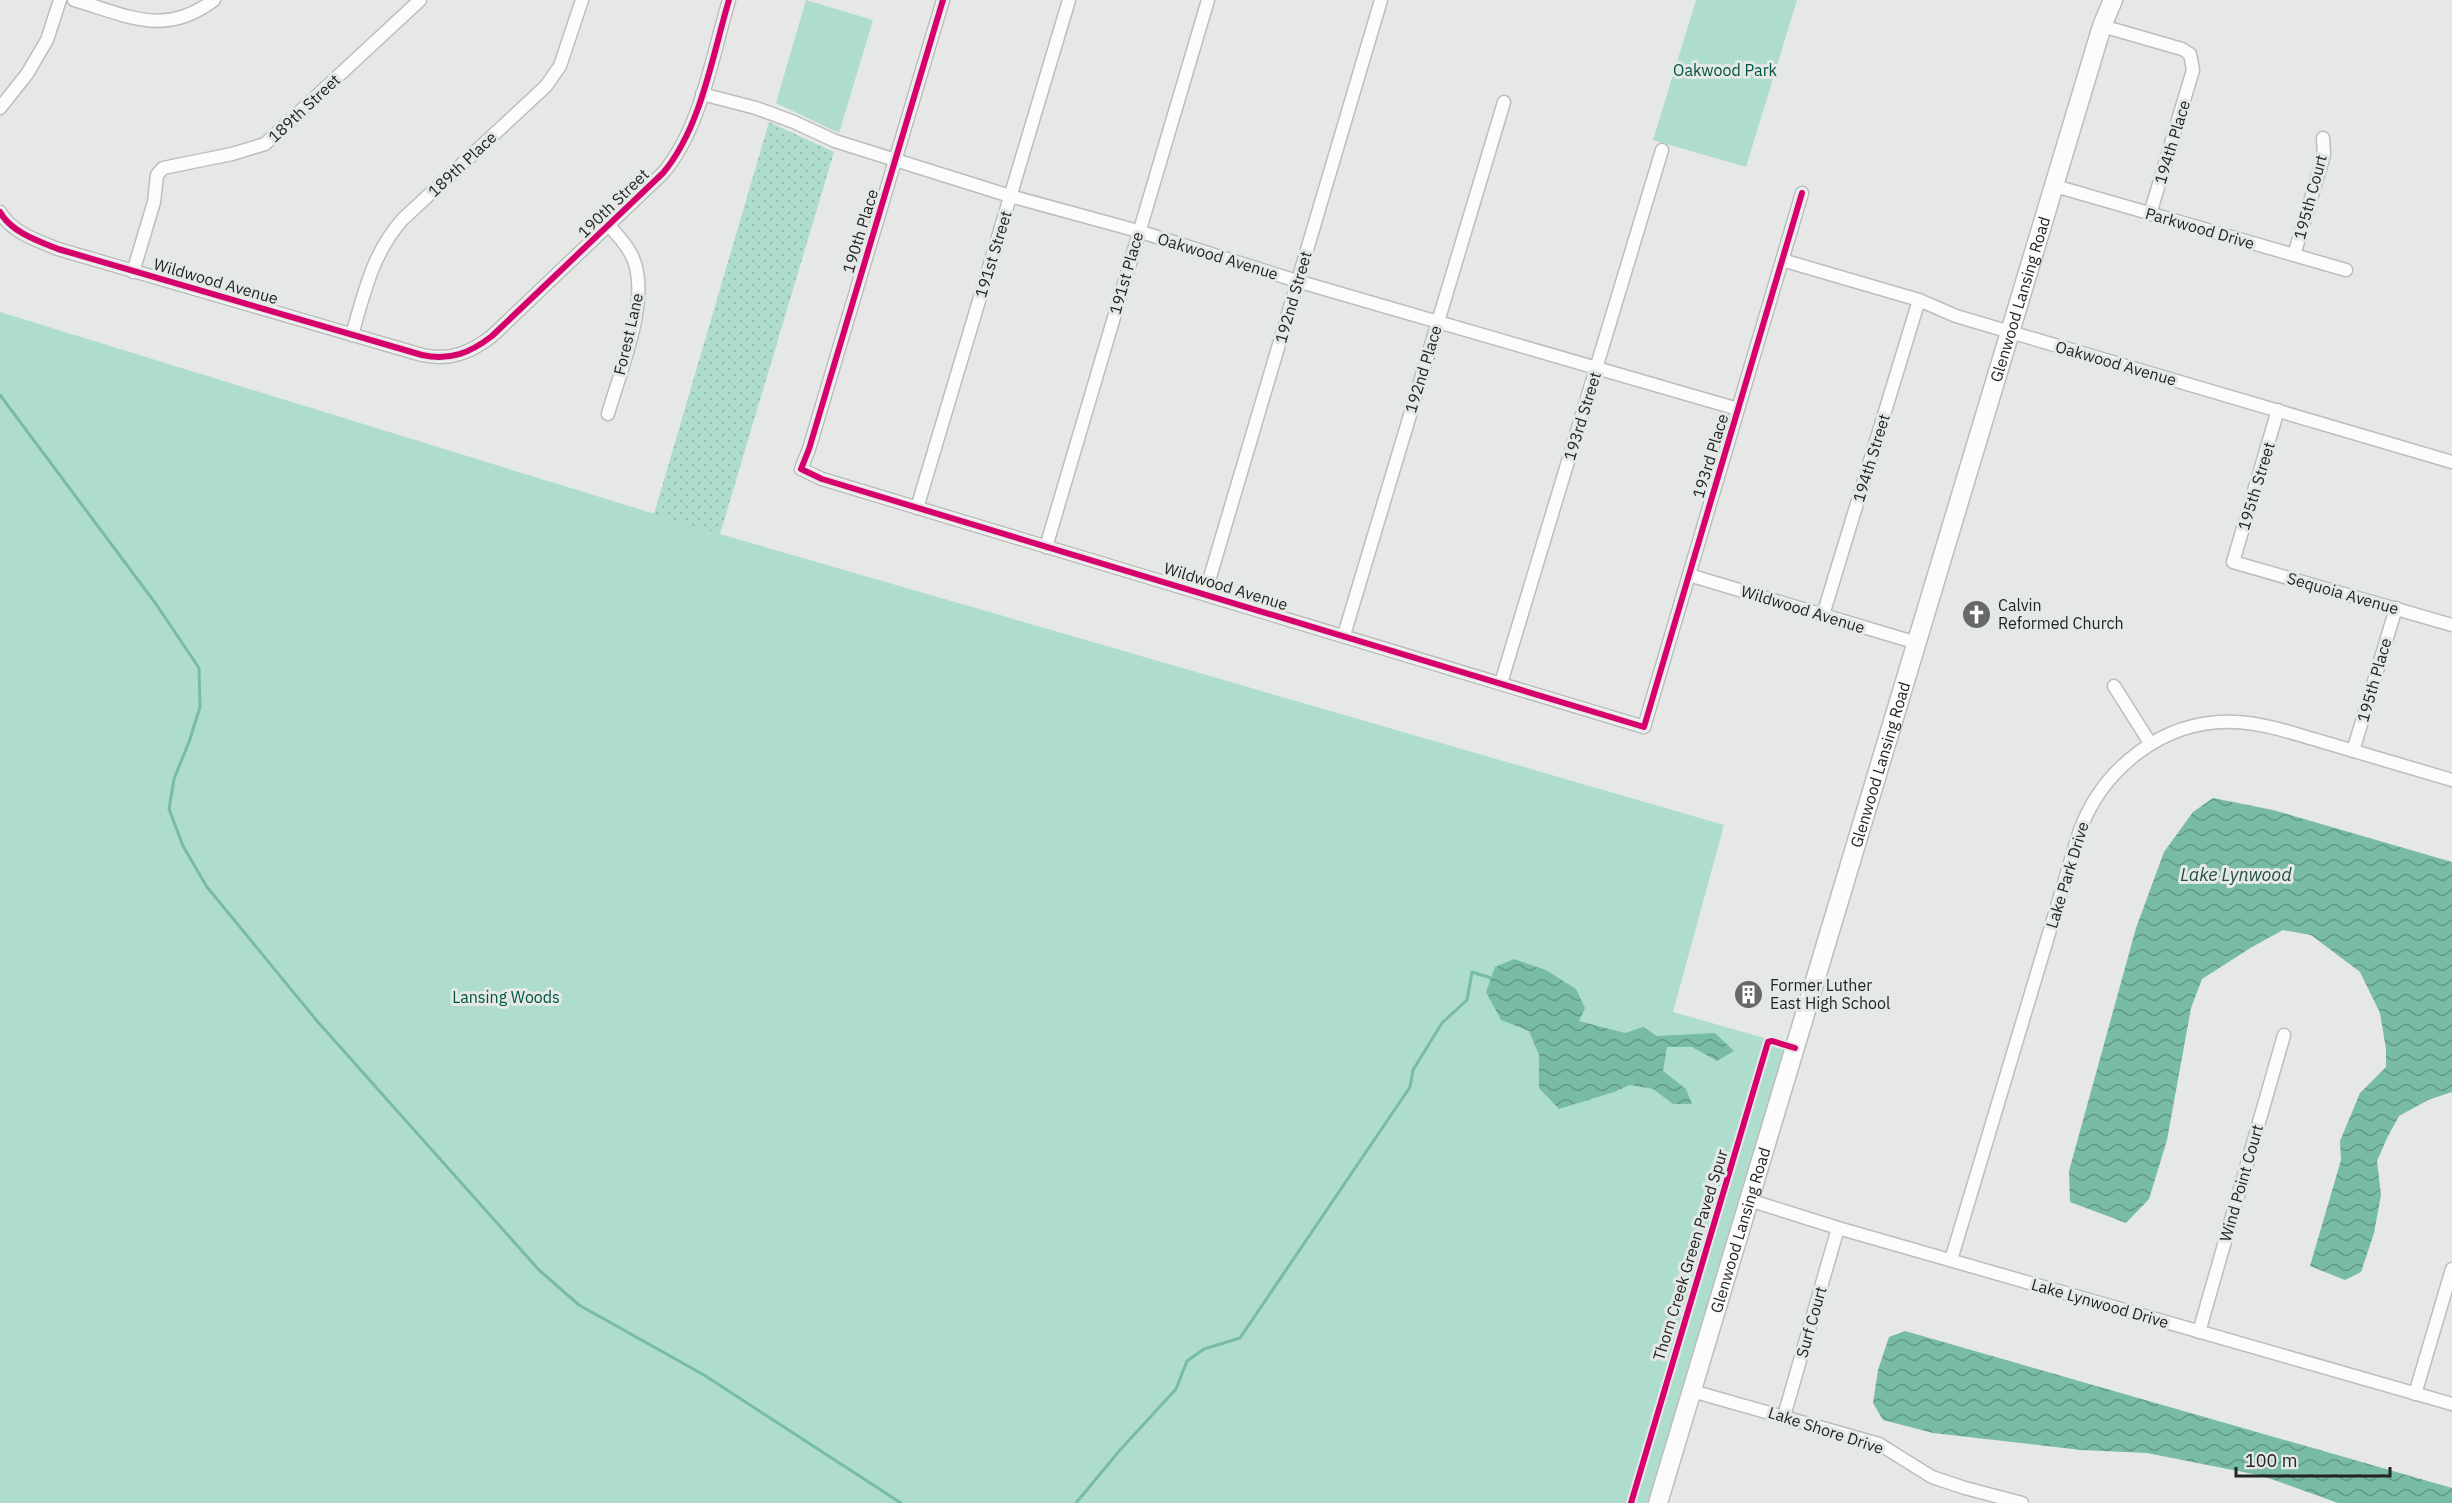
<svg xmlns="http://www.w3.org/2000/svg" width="2452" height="1503" font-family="'IBM Plex Sans',sans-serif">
  <defs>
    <pattern id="grass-dots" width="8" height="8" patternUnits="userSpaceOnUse" patternTransform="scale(1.5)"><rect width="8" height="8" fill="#afddcd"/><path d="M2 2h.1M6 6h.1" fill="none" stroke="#96beb0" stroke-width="1.8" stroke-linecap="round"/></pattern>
    <pattern id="water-waves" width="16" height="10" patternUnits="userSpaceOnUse" patternTransform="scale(1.5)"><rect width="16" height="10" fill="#78bba7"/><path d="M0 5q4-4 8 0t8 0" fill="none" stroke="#629888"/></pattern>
  </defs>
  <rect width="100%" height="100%" fill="#e5e8e7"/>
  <path fill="url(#grass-dots)" d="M769,122L834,152L720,534L658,540L654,514Z"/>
  <g fill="#afddcd">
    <path d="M806,0L873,20L839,133L776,103Z"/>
    <path d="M1696,0H1797L1746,167L1653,140Z"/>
    <path d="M0,312L720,534L1724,825L1673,1012L1789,1045L1650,1503H0Z"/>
  </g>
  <g fill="url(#water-waves)">
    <path d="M2213,798L2273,810L2452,862V1092L2428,1100L2399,1116L2388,1136L2377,1161L2381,1195L2374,1233L2361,1272L2345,1280L2310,1266L2341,1160L2340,1141L2360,1093L2386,1067V1049L2380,1013L2360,972L2311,935L2283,930L2252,947L2202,979L2191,1008L2167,1140L2149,1199L2126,1223L2070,1202L2069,1171L2136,928L2164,852L2193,812Z"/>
    <path d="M1514,959L1546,970L1576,989L1585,1008L1579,1021L1625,1033L1643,1027L1657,1036L1715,1033L1734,1051L1717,1061L1692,1047H1667L1663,1071L1686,1089L1692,1104H1673L1653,1089L1630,1085L1614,1092L1559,1109L1539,1088V1055L1529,1031L1501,1020L1486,992L1495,967Z"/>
    <path d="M1905,1331L2452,1488V1503H2338L2263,1476L2147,1453L2081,1450L1933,1433L1883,1420L1873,1403L1878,1370L1889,1337Z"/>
  </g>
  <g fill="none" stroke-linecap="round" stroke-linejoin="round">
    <g stroke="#78bba7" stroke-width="3">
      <path d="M0,395L156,604L199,668L200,707L189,742L174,779L169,809L183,846L207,887L317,1021L539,1270L579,1305L704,1375L901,1503"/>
      <path d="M1076,1503L1120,1450L1176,1389L1187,1361L1204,1349L1240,1338L1410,1087L1413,1070L1442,1023L1467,1000L1472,972L1491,978"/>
    </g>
    <defs>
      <g id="minor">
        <path d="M74,0C127,15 164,38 214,0"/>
        <path d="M943,0L809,449L801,469L822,479L1644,727L1802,193"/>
        <path d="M2102,26L2182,49L2190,54L2193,70L2150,214"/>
        <path d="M702,94L756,108L794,122L835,141L1010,196L1138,231L1297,281L1738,409"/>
        <path d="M0,108L27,74L47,40L60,0"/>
        <path d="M2055,186L2346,270"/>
        <path d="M0,212C11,232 38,241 58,249L422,355C450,361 470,353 492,336L663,173C701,128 712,57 729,0"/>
        <path d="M2294,255L2324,155L2323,138"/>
        <path d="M1782,260L1919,300L1956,316L2452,462"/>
        <path d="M133,272L154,202L157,175L163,168L232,154L265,144L420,0"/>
        <path d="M352,335C364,293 373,252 403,219L546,86L560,66L582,0"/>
        <path d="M2278,410L2233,562L2452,625"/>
        <path d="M608,414C620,371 653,295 631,254C625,243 617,234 608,225"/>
        <path d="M917,508L1069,0"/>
        <path d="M1046,547L1208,0"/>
        <path d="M1689,575L1917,643"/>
        <path d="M1205,594L1381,0"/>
        <path d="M1823,615L1919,300"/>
        <path d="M1344,635L1504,102"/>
        <path d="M1501,683L1662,150"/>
        <path d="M2114,686L2150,743"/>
        <path d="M2353,751L2396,608"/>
        <path d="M1749,1200L1838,1228L2452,1404"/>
        <path d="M1951,1260L2079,833C2102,768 2164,719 2235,722C2264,723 2292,733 2320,741C2364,754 2408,767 2452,780"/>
        <path d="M2199,1332L2284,1035"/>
        <path d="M1692,1391L1879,1444L1932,1477L1965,1488L2022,1503"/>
        <path d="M2415,1394L2452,1269"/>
        <path d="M1784,1416L1838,1228"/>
      </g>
      <g id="secondary">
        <path id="s1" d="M1658,1503L2102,26L2113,0"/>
      </g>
    </defs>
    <use href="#minor" stroke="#bbbebd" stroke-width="15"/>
    <use href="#secondary" stroke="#bbbebd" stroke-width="21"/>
    <use href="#minor" stroke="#fbfcfb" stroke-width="12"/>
    <use href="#secondary" stroke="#fbfcfb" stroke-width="18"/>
    <defs>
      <g id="cycleway">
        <path d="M943,0L809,449L801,469L822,479L1644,727L1802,193"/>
        <path d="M0,212C11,232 38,241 58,249L422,355C450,361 470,353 492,336L663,173C701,128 712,57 729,0"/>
        <path d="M1631,1503L1768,1042L1772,1041L1795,1048"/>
      </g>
    </defs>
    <use href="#cycleway" stroke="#e4e9e7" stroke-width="10"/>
    <use href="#cycleway" stroke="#d6006c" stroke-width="6"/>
  </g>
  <defs>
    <symbol id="church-disc" viewBox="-11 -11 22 22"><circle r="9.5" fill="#676968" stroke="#e4e9e7"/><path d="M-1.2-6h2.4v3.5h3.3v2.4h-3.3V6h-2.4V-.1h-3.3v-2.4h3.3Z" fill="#fff"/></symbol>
    <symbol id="building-disc" viewBox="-11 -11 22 22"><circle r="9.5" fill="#676968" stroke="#e4e9e7"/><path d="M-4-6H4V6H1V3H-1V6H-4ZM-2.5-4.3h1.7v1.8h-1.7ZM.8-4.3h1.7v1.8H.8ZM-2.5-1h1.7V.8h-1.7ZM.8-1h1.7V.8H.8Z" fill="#fff"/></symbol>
  </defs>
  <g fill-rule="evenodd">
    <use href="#church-disc" x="1960" y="598" width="33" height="33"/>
    <use href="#building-disc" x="1732" y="978" width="33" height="33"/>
  </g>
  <g text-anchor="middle" stroke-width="6" stroke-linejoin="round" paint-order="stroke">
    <g font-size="16" fill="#005340" stroke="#e4e9e7">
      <text x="1725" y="76">Oakwood Park</text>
      <text x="506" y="1003">Lansing Woods</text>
    </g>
    <g font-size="16" fill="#232524" stroke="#e4e9e7">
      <text transform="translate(304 108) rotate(-43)" y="6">189th Street</text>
      <text transform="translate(2172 142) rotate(-73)" y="6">194th Place</text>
      <text transform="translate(462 164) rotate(-43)" y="6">189th Place</text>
      <text transform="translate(2310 197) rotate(-75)" y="6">195th Court</text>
      <text transform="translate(613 203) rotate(-44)" y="6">190th Street</text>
      <text transform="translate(2200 228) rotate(16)" y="6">Parkwood Drive</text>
      <text transform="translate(860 231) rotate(-73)" y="6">190th Place</text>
      <text transform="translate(993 254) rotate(-73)" y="6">191st Street</text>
      <text transform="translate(1218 256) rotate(17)" y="6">Oakwood Avenue</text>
      <text transform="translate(1126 273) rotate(-74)" y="6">191st Place</text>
      <text transform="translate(216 281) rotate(16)" y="6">Wildwood Avenue</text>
      <text transform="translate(1293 297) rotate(-74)" y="6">192nd Street</text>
      <text dy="6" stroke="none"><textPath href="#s1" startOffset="1257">Glenwood Lansing Road</textPath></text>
      <text transform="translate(628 334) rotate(-77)" y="6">Forest Lane</text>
      <text transform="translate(2116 363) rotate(16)" y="6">Oakwood Avenue</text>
      <text transform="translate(1423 369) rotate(-73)" y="6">192nd Place</text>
      <text transform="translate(1582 416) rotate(-73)" y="6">193rd Street</text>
      <text transform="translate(1710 456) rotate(-73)" y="6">193rd Place</text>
      <text transform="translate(1871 458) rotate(-73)" y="6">194th Street</text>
      <text transform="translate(2256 486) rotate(-73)" y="6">195th Street</text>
      <text transform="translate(1226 586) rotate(17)" y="6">Wildwood Avenue</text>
      <text transform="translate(2343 593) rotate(16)" y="6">Sequoia Avenue</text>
      <text transform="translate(1803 609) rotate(17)" y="6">Wildwood Avenue</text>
      <text transform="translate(2374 680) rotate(-74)" y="6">195th Place</text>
      <text dy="6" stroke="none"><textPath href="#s1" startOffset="771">Glenwood Lansing Road</textPath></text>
      <text transform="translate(2067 875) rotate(-73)" y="6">Lake Park Drive</text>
      <text transform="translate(2241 1183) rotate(-74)" y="6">Wind Point Court</text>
      <text dy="6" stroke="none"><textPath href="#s1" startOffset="285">Glenwood Lansing Road</textPath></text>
      <text transform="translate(1690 1255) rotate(-73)" y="6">Thorn Creek Green Paved Spur</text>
      <text transform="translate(2100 1303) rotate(16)" y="6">Lake Lynwood Drive</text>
      <text transform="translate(1811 1322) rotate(-74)" y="6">Surf Court</text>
      <text transform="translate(1826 1430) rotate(18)" y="6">Lake Shore Drive</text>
    </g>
    <g font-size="16" fill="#232524" stroke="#e4e9e7" text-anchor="start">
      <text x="1998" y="611">Calvin<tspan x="1998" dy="18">Reformed Church</tspan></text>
      <text x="1770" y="991">Former Luther<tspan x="1770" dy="18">East High School</tspan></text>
    </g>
    <g font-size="18" font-style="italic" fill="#244e41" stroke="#e4e9e7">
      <text x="2236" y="881">Lake Lynwood</text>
    </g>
  </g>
  <path d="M2236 1467v9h154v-9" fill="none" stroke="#232524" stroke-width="3"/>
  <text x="2245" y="1467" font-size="18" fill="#232524" stroke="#e4e9e7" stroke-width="4.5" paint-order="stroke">100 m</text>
</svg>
